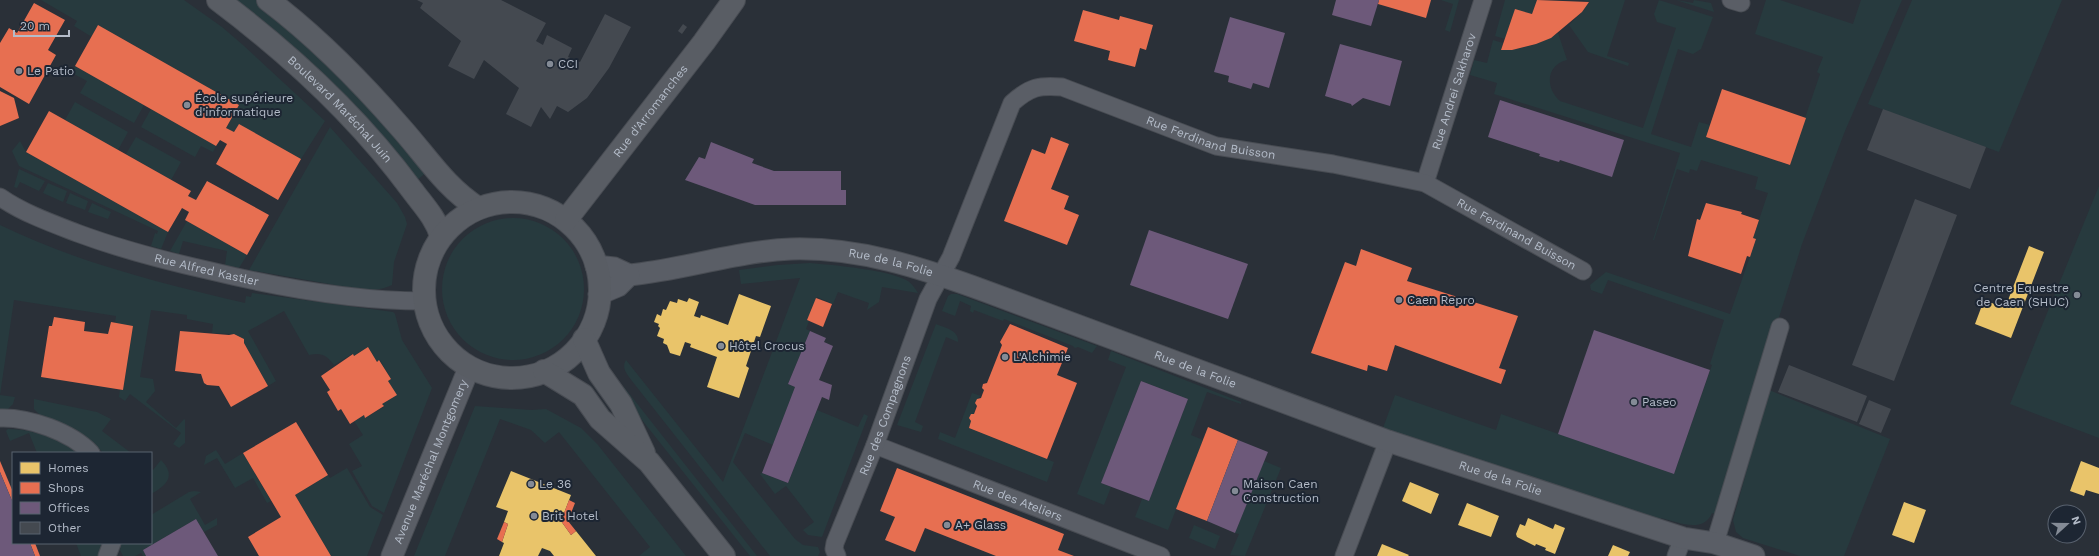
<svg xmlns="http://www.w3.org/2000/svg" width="2099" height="556" font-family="'Work Sans',sans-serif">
  <rect width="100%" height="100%" fill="#2a3038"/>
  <g fill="#273a3e">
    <path d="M41,0H184L222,27L243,45L325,121L301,159L239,125L234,132L226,128L239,105L98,25L92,37L74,26L77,21Z"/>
    <path d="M232,0H256L307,43L428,171L416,181Z"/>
    <path d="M1441,0H1459L1450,32L1445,30L1453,4Z"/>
    <path d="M1505,0H1537L1532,14L1515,10L1505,39L1495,36Z"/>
    <path d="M1583,0H1625L1607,56L1629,63L1628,66L1588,52L1569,25L1582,12L1589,2Z"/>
    <path d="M1659,0L1713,17L1701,49L1693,54L1678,49L1651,134L1691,147L1699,122L1710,125L1706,137L1789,165L1820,74L1817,72L1823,57L1755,34L1766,0H1780L1853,24L1861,0H1902L1845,131L1802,244L1717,515L1712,513C1703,534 1678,522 1661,518L1659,523L1383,428L1395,395L1496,430L1501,414L1674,474L1712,365L1710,364L1724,320L1608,280L1602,294L1591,290L1590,285L1606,272L1730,314L1756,239L1753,238L1768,193L1755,189L1758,177L1701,160L1697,171L1690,169L1689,173L1677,169L1654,240H1653L1680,153L1494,94L1497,83L1470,75L1474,60L1487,63L1493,40L1503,43L1501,50C1521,50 1541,44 1558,33L1567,60C1546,65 1545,88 1560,101L1643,128L1676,28L1657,22L1654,14Z"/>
    <path d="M1676,0L1693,3L1694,0L1711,3L1714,12Z"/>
    <path d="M1912,0H2062L1999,152L1868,104Z"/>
    <path d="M75,66L144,105L134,123L80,93L87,81L72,73Z"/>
    <path d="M75,102L128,132L118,150L65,120Z"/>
    <path d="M151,109L216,146L213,152L201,146L195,157L141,127Z"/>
    <path d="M330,127L397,203L405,217L407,224L394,262L392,285C379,291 370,290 358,289L249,270Z"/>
    <path d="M136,137L181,162L171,180L126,154Z"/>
    <path d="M20,141L26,152L168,232L161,249L151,246L155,233L157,234L158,231L19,166L12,151Z"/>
    <path d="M19,169L45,181L39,191L20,182L17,188L14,187Z"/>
    <path d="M48,183L67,191L63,202L43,193Z"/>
    <path d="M2099,186V438L2010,404Z"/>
    <path d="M70,193L88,201L85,210L66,203Z"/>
    <path d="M92,203L111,212L108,219L88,212Z"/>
    <circle cx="513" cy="289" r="71"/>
    <path d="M187,221L247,255L239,268L225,265L227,251L183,241L179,254L170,251Z"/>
    <path d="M0,225C78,263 160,283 245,303L246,296L251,297L252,293L393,312L395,314L402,340L432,388L384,513L372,506L352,471L362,466L349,444L363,435L354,421L364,415L365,418L384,407L382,404L396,395L388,381L391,379L380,360L377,362L368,347L354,356L352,354L334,365C327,355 321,352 309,355L284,311L248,331L276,381L268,386L244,343V339L234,334L212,333L213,324L187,319V315L151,310L140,377L153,379L155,391L146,402L176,428L184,419L185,420V443L179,448L173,444L181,433L130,394L125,401L119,397L120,389L123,390L133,326L115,323L116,316L14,300L0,395L15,397L13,404L7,410H0Z"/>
    <path d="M810,263C833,265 890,270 908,281C912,284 915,288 918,293L882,287L879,302L867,310L869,303L838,292L833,304L817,297L807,320L809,321L806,329L810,331L788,384L795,387L773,445L745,433L733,462L795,539L803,545L818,547L820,552L818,556H770L632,381C627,374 621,368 626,360L723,482L800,278L741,284L739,270L778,265Z"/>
    <path d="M951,294H957L1097,346L1092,353L1078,347L1075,348L1073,346L1004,319L1003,321L974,310L973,313L970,311L971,306L960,301L955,316L942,311L948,296Z"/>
    <path d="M936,324C945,328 959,330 958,342L946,337L915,422L923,426L921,432L897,425Z"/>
    <path d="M1111,351L1241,402V404L1207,392L1191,435L1203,440L1168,530L1135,517L1142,499L1149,501L1188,399L1141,381L1101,483L1111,487L1104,505L1077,494L1126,367L1108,360Z"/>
    <path d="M624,387L757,556H750L619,391Z"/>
    <path d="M1769,390L1890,439L1844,556H1800L1743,538L1736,532L1733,520Z"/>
    <path d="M972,393L981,396L977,399L974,414H971L969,418L971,421L969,428L1054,462L1047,482L938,439L940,432L955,438Z"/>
    <path d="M34,399L97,412L111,419L102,431L131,453H103L93,442L77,430L41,416L34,409Z"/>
    <path d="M475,406L531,410L546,409L581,428L598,445L686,556H639L650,547L559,432L545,443L531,430L500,419L445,556H414Z"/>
    <path d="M817,410L858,427L864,414L868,416L822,537L808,535L803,530L814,522L786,486L775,494L760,474L762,473L788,483Z"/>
    <path d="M8,429C35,429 57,439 79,453H37L29,433L10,441L6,431Z"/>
    <path d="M216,450L225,464L243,453L271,501L267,503L253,478L235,488L217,458L204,465L206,456Z"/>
    <path d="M161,460C177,476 166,486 151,494V468L153,470Z"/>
    <path d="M1264,461L1281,468L1245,556L1230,555L1239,534L1235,533Z"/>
    <path d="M347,468L370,507L383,515L367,556H331L295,495L328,475L330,478Z"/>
    <path d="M194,491L201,492L190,499L205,525L217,518V525L204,532L196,519L143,550L146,556H143L141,553L135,556H123L120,550L121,543H151V515L189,492Z"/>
    <path d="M1194,525L1220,536L1215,549L1189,538Z"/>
    <path d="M76,543H104L100,556H81Z"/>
  </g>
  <g fill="#e9c46a">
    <path d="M2029,246L2044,252L2011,338L1975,324L1984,300L2005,308Z"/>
    <path d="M739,294L771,306L760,337L756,336L746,366L749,368L739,398L707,387L717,357L690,347L691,344L685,342L680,356L670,353L667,345L663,343L664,339L657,336L660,328L658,326L659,324L654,322L657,314L661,316L663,309L666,310L670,301L677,303L678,299L687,302L689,298L699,302L694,316L700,318L701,315L728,325Z"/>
    <path d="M2081,461L2099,468V494L2086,490L2084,496L2070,491Z"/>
    <path d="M511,471L571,495L561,521L571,535L576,531L596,556H554L550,551L542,548L538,556H499L504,543L502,542L508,524L504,522L508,511L496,507Z"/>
    <path d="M1410,482L1439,494L1431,514L1402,501Z"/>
    <path d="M1904,502L1926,510L1914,543L1892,535Z"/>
    <path d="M1467,503L1499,516L1491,537L1458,525Z"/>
    <path d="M1528,518L1553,529L1555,524L1565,528L1555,554L1545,550L1546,548L1536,544L1535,546L1517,537L1516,534L1520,524L1525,526Z"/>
    <path d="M1382,544L1409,555L1408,556H1377Z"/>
    <path d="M1613,545L1630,552L1628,556H1608Z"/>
  </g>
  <g fill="#e76f51">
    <path d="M1379,0H1431L1426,18L1378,4Z"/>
    <path d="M1537,0L1589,2L1582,12L1551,38L1536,44L1512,50H1501L1515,9L1532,14Z"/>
    <path d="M34,3L65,20L48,50L56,55L29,104L0,87V43L9,28L17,33Z"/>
    <path d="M1083,10L1119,20L1120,16L1153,25L1146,50L1140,48L1135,67L1108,60L1110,51L1074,41Z"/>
    <path d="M98,25L239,105L226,128L234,132L239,124L301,159L278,200L216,164L227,144L220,140L216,146L75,66Z"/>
    <path d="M1722,89L1806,118L1790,165L1706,137Z"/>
    <path d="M0,91L14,98L19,118L0,126Z"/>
    <path d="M49,111L191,191L188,196L196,200L207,181L269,215L247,255L185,220L189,212L182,208L168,232L26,152Z"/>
    <path d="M1051,137L1069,144L1051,189L1069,196L1064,209L1079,215L1067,245L1004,221L1032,149L1045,154Z"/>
    <path d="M1706,203L1742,212L1741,214L1759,220L1753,238L1756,239L1750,257L1747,256L1741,274L1688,256L1697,219L1700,220Z"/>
    <path d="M1361,249L1412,268L1407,281L1518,316L1499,368L1506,370L1501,384L1395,345L1387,371L1368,365L1367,371L1311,353L1345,262L1356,266Z"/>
    <path d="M816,298L832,304L823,327L807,320Z"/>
    <path d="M54,317L85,322L84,331L108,334L111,322L133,326L123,390L41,377L49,326H52Z"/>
    <path d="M1010,324L1068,348L1057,375L1077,383L1047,459L969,428L971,421L969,418L971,414H974L977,406L975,403L977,399L981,398L984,390L982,388L983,384L987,383L1002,345L1000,342Z"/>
    <path d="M180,331L229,335L234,334L244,339V343L268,386L231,407L219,386L207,385L204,383L201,374L175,371Z"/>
    <path d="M368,347L377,362L379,360L391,379L388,381L397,395L382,404L384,406L365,418L364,415L350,424L341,409L338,411L327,392L330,390L321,376L353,354L354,356Z"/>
    <path d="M296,422L328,475L295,495L331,556H259L248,537L281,517L243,453Z"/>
    <path d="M1208,427L1238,440L1207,521L1176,509Z"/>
    <path d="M0,461L13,492V503L0,472Z"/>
    <path d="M897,468L1064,534L1058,550L1074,556H996L925,528L915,552L885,540L895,517L880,511Z"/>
    <path d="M569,500L575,503L568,521L576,531L571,535L561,521Z"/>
    <path d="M504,522L508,524L502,542L497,539Z"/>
    <path d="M30,543H35L40,556H35Z"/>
  </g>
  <g fill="#6d597a">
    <path d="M1336,0H1379L1371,26L1332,15Z"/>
    <path d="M1230,17L1285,33L1269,88L1253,83L1251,89L1228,82L1229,76L1214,72Z"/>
    <path d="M1340,44L1402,61L1390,106L1363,98L1352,106L1351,104L1325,96Z"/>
    <path d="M1500,100L1624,140L1612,177L1560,160L1559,162L1539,156L1540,154L1488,137Z"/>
    <path d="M711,142L754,159L752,163L774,171H841V190H846V205H755L685,180L699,157L705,159Z"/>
    <path d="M1149,230L1248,264L1228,319L1130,285Z"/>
    <path d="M1594,330L1710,370L1674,474L1558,434Z"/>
    <path d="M810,331L826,338L824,342L833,346L819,380L832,385L829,400L822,397L788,483L762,473L795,387L788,384Z"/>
    <path d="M1141,381L1188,399L1149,501L1101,483Z"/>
    <path d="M1238,440L1268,452L1235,533L1207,521Z"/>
    <path d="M0,472L13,503V543H30L35,556H0Z"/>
    <path d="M196,519L218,556H146L143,550Z"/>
  </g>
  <g fill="#444950">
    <path d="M417,0H501L546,23L536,41L543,45L547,35L572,48L568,57L580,62L605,14L631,27L609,68L587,98L568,112L557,106L550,119L541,107L531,127L506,114L519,88L484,60L474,79L448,66L461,41L420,8L423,3Z"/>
    <path d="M683,24L687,27L682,34L678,31Z"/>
    <path d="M1883,109L1986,147L1970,189L1867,150Z"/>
    <path d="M1915,199L1957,215L1894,381L1852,365Z"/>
    <path d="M1789,365L1867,396L1857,422L1778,392Z"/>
    <path d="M1869,400L1891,409L1881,433L1859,424Z"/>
  </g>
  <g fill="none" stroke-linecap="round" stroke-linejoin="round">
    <defs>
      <g id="minor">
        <path d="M1731,0L1741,3"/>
        <path id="s1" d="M1425,183L1483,0"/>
        <path id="s2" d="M0,197C23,213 51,223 77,233C120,249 166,261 211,271C281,288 352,301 424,301"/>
        <path d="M0,418C29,417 71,432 91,453"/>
        <path id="s3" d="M875,445L1161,556"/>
        <path d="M1715,543L1780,327"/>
        <path d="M107,556L112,543"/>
        <path id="s4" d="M837,556L834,549L835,543L875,445L928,299L951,257L1012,103C1030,87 1039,85 1062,87L1216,146L1333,164L1425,183L1583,271"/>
        <path d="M1344,556L1388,441"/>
        <path d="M1676,556L1683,538"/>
      </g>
      <g id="tertiary">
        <path id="s5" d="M596,266L614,268L629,275C683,270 737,251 791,249C859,247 922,268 985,291L1388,441L1683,538L1715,543L1754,556"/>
        <path d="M599,294L618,286L629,275"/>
        <path id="s6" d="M392,556L469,368"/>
      </g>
      <g id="secondary">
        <path id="s7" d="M218,0C290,54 359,118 412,190C423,205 436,218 441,236"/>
        <path d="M268,0C317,37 361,82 401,128C427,157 445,187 478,208"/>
        <circle cx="512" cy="290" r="88"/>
        <path id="s8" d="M566,220L704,42L734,0"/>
        <path d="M584,339L599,373L621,404L644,453"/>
        <path d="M544,371L583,395L600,419L649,462L724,556"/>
      </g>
    </defs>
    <use href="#minor" stroke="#484c53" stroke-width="19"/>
    <use href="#tertiary" stroke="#484c53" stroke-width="23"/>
    <use href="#secondary" stroke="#484c53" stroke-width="24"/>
    <use href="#minor" stroke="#5a5e66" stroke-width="17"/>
    <use href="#tertiary" stroke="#5a5e66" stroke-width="21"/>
    <use href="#secondary" stroke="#595d64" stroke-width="22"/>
  </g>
  <g fill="#848b96" stroke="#1d2633" stroke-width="1.5">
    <circle cx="550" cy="64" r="4"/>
    <circle cx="19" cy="71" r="4"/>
    <circle cx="187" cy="105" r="4"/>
    <circle cx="2077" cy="295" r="4"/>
    <circle cx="1399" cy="300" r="4"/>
    <circle cx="721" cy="346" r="4"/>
    <circle cx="1005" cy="357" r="4"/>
    <circle cx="1634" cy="402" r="4"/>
    <circle cx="531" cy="484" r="4"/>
    <circle cx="1235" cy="491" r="4"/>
    <circle cx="534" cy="516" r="4"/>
    <circle cx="947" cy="525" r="4"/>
  </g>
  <g text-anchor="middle" stroke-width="4" stroke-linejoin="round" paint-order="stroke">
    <g font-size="12" fill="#b4bcc9" stroke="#1d2633" text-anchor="start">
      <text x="558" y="68">CCI</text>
      <text x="27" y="75">Le Patio</text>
      <text x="195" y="102">École supérieure<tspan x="195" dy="14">d'informatique</tspan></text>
      <text x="2069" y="292" text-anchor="end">Centre Equestre<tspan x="2069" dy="14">de Caen (SHUC)</tspan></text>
      <text x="1407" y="304">Caen Repro</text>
      <text x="729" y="350">Hôtel Crocus</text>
      <text x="1013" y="361">L'Alchimie</text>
      <text x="1642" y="406">Paseo</text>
      <text x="539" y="488">Le 36</text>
      <text x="1243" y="488">Maison Caen<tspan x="1243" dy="14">Construction</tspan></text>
      <text x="542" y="520">Brit Hotel</text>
      <text x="955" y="529">A+ Glass</text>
    </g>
    <g font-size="12" fill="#b4bcc9" stroke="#1d2633">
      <text dy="4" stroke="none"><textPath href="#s1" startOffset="96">Rue Andrei Sakharov</textPath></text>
      <text dy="4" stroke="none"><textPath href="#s7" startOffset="164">Boulevard Maréchal Juin</textPath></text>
      <text dy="4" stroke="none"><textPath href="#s8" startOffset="138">Rue d'Arromanches</textPath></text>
      <text dy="4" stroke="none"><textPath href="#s4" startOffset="701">Rue Ferdinand Buisson</textPath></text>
      <text dy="4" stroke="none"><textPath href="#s4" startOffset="1025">Rue Ferdinand Buisson</textPath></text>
      <text dy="4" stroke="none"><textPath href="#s5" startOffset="300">Rue de la Folie</textPath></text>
      <text dy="4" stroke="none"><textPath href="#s2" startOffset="220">Rue Alfred Kastler</textPath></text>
      <text dy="4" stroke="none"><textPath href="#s5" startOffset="623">Rue de la Folie</textPath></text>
      <text dy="4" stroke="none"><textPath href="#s4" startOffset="151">Rue des Compagnons</textPath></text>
      <text dy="4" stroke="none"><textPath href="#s6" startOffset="102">Avenue Maréchal Montgomery</textPath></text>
      <text dy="4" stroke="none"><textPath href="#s5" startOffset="947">Rue de la Folie</textPath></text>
      <text dy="4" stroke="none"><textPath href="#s3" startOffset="153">Rue des Ateliers</textPath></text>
    </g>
  </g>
  <rect x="12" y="452" width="140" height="92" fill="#1d2633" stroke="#59626f"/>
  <rect x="20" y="462" width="20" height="12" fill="#e9c46a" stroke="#59626f"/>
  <text x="48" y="472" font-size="12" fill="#b4bcc9">Homes</text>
  <rect x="20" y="482" width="20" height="12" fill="#e76f51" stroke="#59626f"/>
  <text x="48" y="492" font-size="12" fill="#b4bcc9">Shops</text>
  <rect x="20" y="502" width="20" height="12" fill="#6d597a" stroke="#59626f"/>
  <text x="48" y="512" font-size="12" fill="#b4bcc9">Offices</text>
  <rect x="20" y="522" width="20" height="12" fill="#444950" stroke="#59626f"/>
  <text x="48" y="532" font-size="12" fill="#b4bcc9">Other</text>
  <g transform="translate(2067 524) rotate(69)"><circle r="19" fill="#1d2633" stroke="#59626f"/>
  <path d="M0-3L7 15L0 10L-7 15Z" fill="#848b96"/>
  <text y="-6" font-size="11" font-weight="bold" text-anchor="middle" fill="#b4bcc9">N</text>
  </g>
  <path d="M14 30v6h55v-6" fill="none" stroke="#b4bcc9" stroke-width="2"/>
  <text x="20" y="30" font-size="12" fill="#b4bcc9" stroke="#1d2633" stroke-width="3" paint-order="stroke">20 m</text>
</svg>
